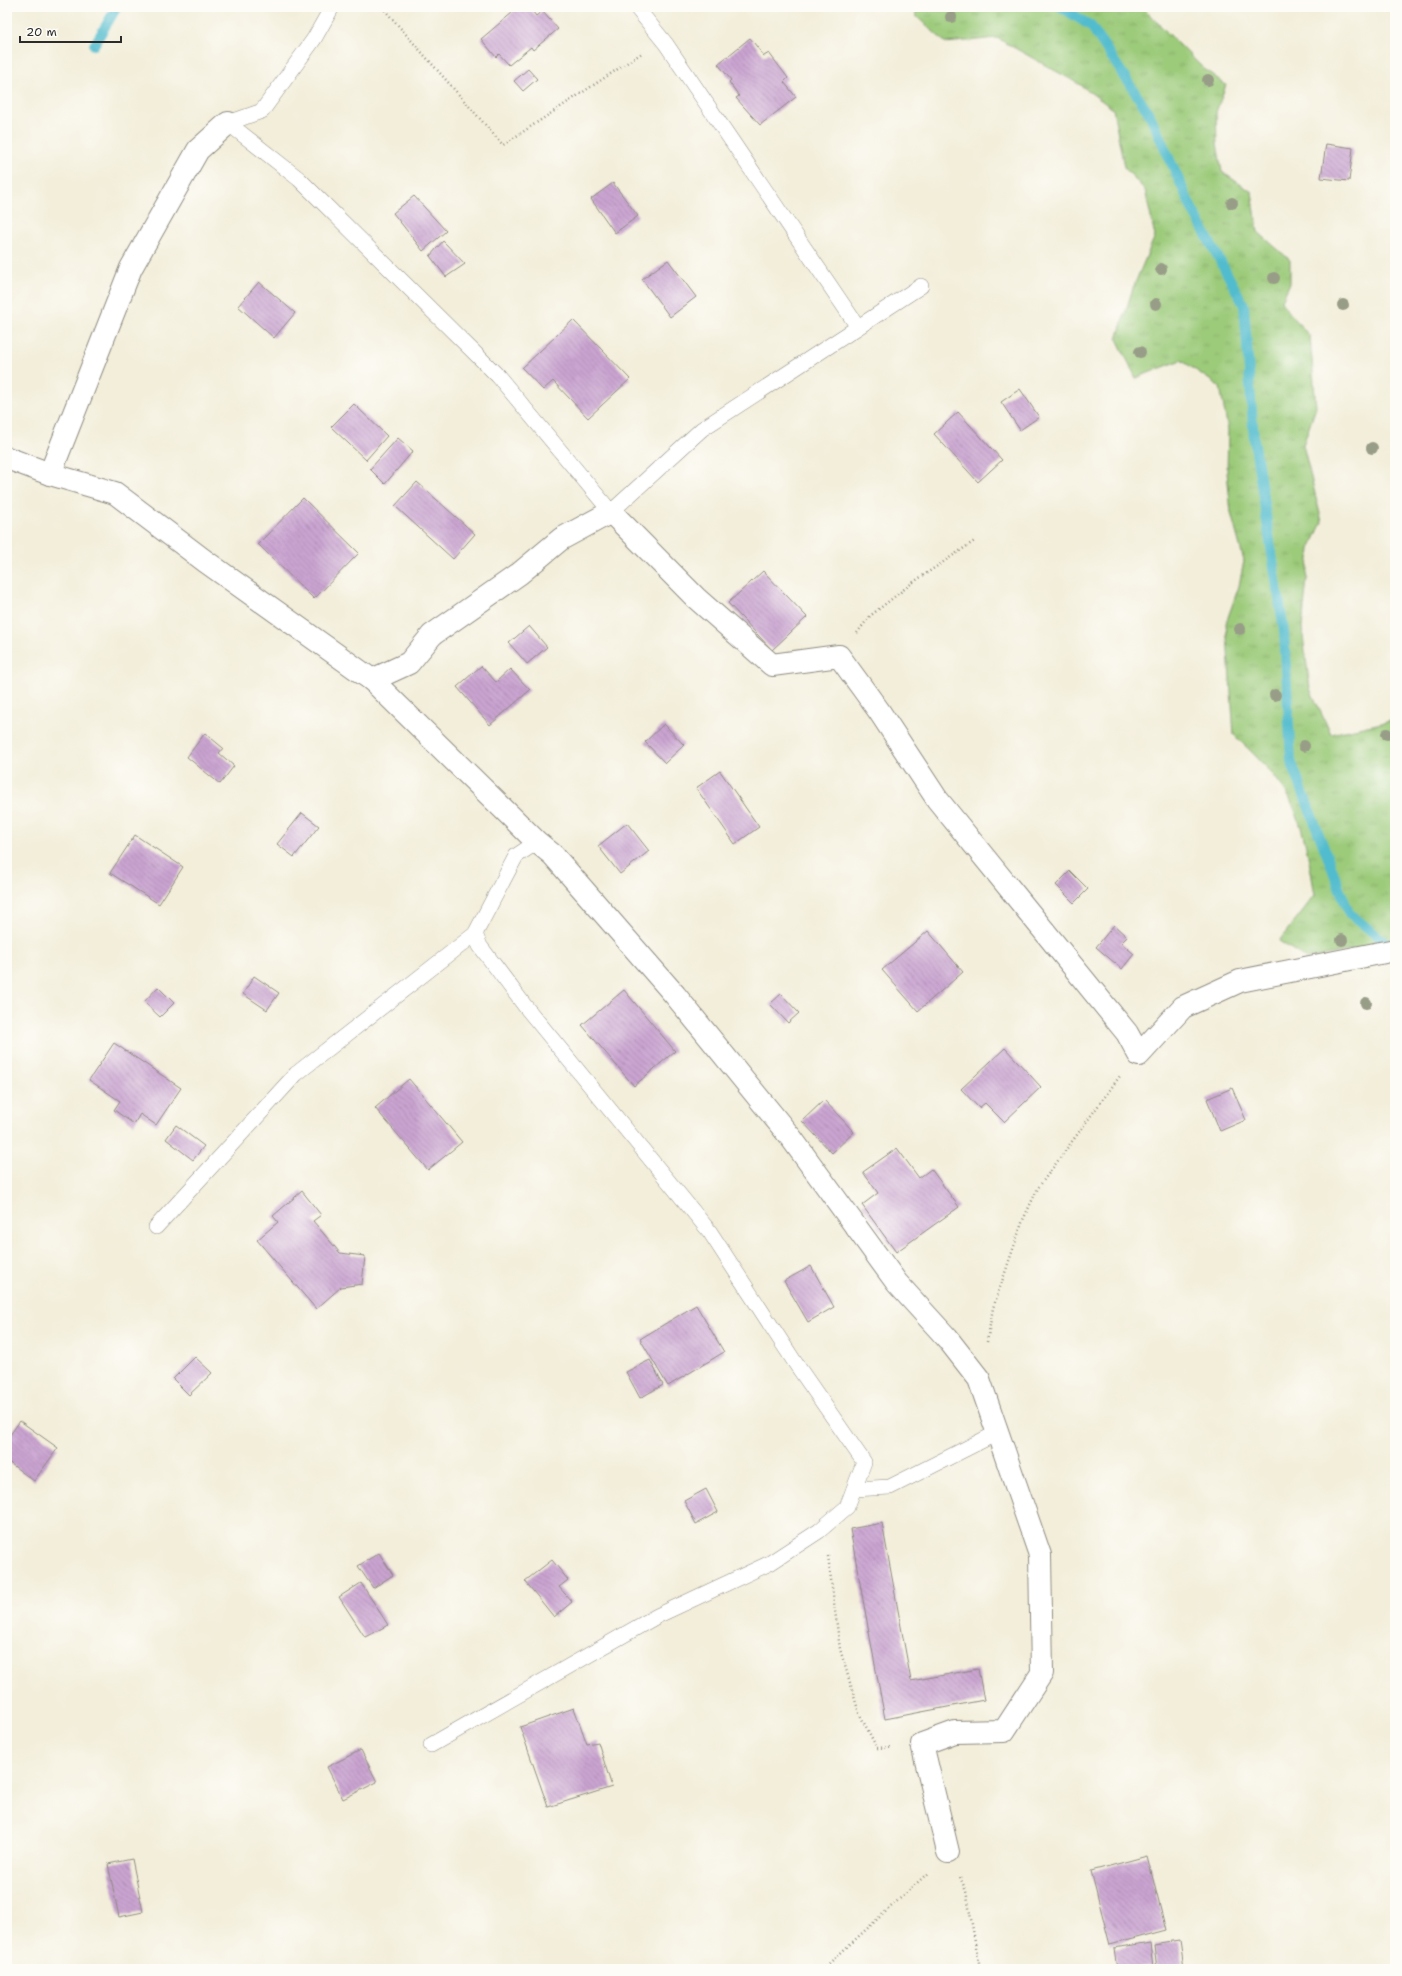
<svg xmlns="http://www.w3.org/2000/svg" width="1402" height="1976" font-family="'Shantell Sans',sans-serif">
  <defs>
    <pattern id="grass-tufts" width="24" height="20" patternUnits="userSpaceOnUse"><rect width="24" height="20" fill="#9ccb7a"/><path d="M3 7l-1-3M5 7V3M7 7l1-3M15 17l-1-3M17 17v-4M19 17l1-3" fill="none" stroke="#87ae6a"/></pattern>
    <pattern id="building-back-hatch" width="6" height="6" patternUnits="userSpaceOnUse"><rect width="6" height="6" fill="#caa4d1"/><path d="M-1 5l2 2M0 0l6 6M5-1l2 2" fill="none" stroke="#a486aa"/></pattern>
  </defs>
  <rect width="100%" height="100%" fill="#fdfcf7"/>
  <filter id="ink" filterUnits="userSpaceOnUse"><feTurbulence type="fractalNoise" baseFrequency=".025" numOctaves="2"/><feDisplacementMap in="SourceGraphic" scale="8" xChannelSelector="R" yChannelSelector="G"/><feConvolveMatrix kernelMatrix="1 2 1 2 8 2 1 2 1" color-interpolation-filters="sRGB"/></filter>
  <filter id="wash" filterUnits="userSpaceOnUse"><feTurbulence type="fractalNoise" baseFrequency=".012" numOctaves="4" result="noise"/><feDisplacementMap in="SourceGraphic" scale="16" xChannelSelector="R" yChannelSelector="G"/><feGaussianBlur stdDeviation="0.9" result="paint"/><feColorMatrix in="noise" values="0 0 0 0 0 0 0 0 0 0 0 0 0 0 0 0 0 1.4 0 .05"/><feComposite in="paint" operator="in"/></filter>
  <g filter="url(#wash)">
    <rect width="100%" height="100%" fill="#f3eeda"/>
    <path fill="url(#grass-tufts)" stroke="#647b52" d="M915,7H1142L1203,68L1226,85L1216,112L1217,143L1222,172L1252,192L1258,232L1290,260V283L1281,302L1310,337L1316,407L1303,445L1322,522L1310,549L1302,628L1310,689L1331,734L1395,720V941L1307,959L1279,941L1315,895C1309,861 1304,823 1286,792C1272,771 1252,752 1234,735L1226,623L1239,586L1244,561L1231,513L1227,472L1228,430L1220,387L1181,360L1136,378L1117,339L1133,288L1155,236L1145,190L1124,167L1113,109L1079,84L997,38L946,43L916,16Z"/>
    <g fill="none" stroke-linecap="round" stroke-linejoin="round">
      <g stroke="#51bcce" stroke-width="10">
        <path d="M1061,7L1091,26L1150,115L1191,207L1244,305L1254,439L1284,631L1291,761L1349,913L1393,949"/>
        <path d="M94,45L117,7"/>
      </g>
    </g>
    <g id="blocks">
      <g fill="url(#building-back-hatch)">
        <path d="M519,7H529L536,16L542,11L558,29L533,50L531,47L509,65L499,54L496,57L481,39Z"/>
        <path d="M750,38L764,56L769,53L788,78L784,82L796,97L760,125L736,98L739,96L729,82L731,80L718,64Z"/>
        <path d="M528,69L537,79L523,91L514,81Z"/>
        <path d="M1326,144L1353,148L1349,181L1321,178Z"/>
        <path d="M613,183L638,216L615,233L591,199Z"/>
        <path d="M414,196L446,231L423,251L393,213Z"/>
        <path d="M443,241L465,264L446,277L430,256Z"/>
        <path d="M668,260L696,297L670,317L642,279Z"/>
        <path d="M259,282L295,313L274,338L238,306Z"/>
        <path d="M573,320L630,379L588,418L553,381L543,390L522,368Z"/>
        <path d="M1020,389L1039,417L1020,430L1001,402Z"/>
        <path d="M354,404L387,436L366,460L331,427Z"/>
        <path d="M958,412L1002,460L978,482L934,434Z"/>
        <path d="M398,438L413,451L385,484L370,469Z"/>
        <path d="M417,482L475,534L453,559L395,506Z"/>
        <path d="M303,498L359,553L314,599L258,544Z"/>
        <path d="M763,571L807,617L772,650L728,603Z"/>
        <path d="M529,626L547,647L527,664L509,643Z"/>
        <path d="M481,666L496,682L510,669L530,690L490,725L457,687Z"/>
        <path d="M664,724L684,745L665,763L645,742Z"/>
        <path d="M205,733L223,748L219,753L234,766L220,784L187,757Z"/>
        <path d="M720,771L759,827L735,844L696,788Z"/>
        <path d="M302,813L319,826L294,857L277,844Z"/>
        <path d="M627,823L649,851L620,874L598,846Z"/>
        <path d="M135,835L183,867L159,904L110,873Z"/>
        <path d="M1070,871L1088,889L1074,903L1056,885Z"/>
        <path d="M1114,925L1127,937L1121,943L1134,954L1122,969L1096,947Z"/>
        <path d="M928,931L963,972L918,1011L882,970Z"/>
        <path d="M254,976L279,993L267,1010L243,994Z"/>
        <path d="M158,987L174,1003L160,1017L144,1002Z"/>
        <path d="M624,990L675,1051L634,1086L582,1025Z"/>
        <path d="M781,994L799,1013L788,1023L770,1004Z"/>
        <path d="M114,1043L181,1088L156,1125L140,1114L134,1124L114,1110L120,1101L89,1080Z"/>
        <path d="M1005,1048L1041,1087L1004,1122L985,1103L979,1108L961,1089Z"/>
        <path d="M409,1079L462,1142L428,1170L375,1108Z"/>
        <path d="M1232,1088L1246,1120L1220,1131L1207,1099Z"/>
        <path d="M824,1100L854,1132L832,1153L802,1121Z"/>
        <path d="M176,1125L204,1146L193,1160L166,1139Z"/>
        <path d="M897,1148L919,1178L931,1169L959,1207L896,1252L862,1205L878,1193L863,1172Z"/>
        <path d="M302,1191L321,1215L313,1221L340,1253L365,1256L362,1284L341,1287L316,1309L257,1240L278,1222L273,1216Z"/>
        <path d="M811,1266L834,1307L808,1322L784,1281Z"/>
        <path d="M696,1305L724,1352L668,1386L640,1339Z"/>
        <path d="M195,1357L212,1373L189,1395L173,1379Z"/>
        <path d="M650,1360L663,1385L640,1398L626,1372Z"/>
        <path d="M20,1421L58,1448L34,1481L7,1461V1439Z"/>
        <path d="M706,1489L718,1512L696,1524L684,1501Z"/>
        <path d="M882,1523L911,1681L978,1669L984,1700L885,1719L850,1529Z"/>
        <path d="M379,1553L393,1575L373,1588L358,1566Z"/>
        <path d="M552,1560L568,1580L559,1587L572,1602L554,1617L525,1581Z"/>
        <path d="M361,1583L388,1625L365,1637L339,1597Z"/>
        <path d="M574,1708L587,1744L598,1742L612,1787L548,1807L520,1727Z"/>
        <path d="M361,1750L377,1782L343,1799L327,1767Z"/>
        <path d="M1147,1856L1166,1930L1110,1945L1091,1871Z"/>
        <path d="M132,1859L143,1912L119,1917L108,1864Z"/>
        <path d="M1179,1941L1183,1969H1157L1154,1945Z"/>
        <path d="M1150,1943L1153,1967L1117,1969L1114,1949Z"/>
      </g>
    </g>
  </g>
  <g filter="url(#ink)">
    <use href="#blocks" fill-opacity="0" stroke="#8f8c82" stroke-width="1"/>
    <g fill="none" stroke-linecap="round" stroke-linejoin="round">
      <defs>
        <g id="service">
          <path d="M636,7L666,44L858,327"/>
          <path d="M228,123L299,179L498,376L611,512L702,429L921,286"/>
          <path d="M228,123L262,111L314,39L332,7"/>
          <path d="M156,1227L296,1074L475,934L516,856L537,842"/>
          <path d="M854,1489L890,1487L997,1433"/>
          <path d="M431,1745L657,1616L770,1563L819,1531L847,1507L864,1462L796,1364L710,1232L525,1006L480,946L475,934"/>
        </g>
        <g id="minor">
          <path d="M7,458L50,474L115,493L205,561L372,680L537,842L553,855L675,995L792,1139L897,1283L947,1338L979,1379L1040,1555L1042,1673L1004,1731L955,1732L922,1744L948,1852"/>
          <path d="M50,474L131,268L198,150L228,123"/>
          <path d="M372,680L409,663L432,635L519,574L561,539L611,512L696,598L772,665L839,656L879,711L937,799L1127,1033L1139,1055L1183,1007L1240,981L1395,950"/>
        </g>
      </defs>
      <use href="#service" stroke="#8f8c82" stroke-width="16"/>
      <use href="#minor" stroke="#8f8c82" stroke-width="24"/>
      <g stroke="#8f8c82" stroke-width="2.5" stroke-dasharray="1 3" stroke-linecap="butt">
        <path d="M382,7L503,145L642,53"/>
        <path d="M857,633L870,616L912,583L976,540"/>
        <path d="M987,1342L993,1308L1023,1220L1038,1188L1120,1076"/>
        <path d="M828,1556L840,1649L859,1713L877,1748L893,1747"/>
        <path d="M960,1877L966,1891L980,1969"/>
        <path d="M823,1969L929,1872"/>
      </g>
      <use href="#service" stroke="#fff" stroke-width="15"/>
      <use href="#minor" stroke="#fff" stroke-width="22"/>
    </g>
    <g fill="#989d87">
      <circle cx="951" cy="17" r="6"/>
      <circle cx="1208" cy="80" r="6"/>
      <circle cx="1232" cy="203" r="6"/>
      <circle cx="1161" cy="269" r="6"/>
      <circle cx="1274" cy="278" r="6"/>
      <circle cx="1156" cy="304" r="6"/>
      <circle cx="1343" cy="305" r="6"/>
      <circle cx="1140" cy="352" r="6"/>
      <circle cx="1372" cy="448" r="6"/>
      <circle cx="1240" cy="629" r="6"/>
      <circle cx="1275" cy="695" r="6"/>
      <circle cx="1387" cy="734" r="6"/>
      <circle cx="1304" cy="746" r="6"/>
      <circle cx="1342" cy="940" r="6"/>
      <circle cx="1366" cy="1003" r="6"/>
    </g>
  </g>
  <rect width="1402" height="1976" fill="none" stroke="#fdfcf7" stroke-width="24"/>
  <path d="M20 36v6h101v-6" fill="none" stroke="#2b2b2b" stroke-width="2"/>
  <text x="26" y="36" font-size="12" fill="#2b2b2b" stroke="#fdfcf7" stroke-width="3" paint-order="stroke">20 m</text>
</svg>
